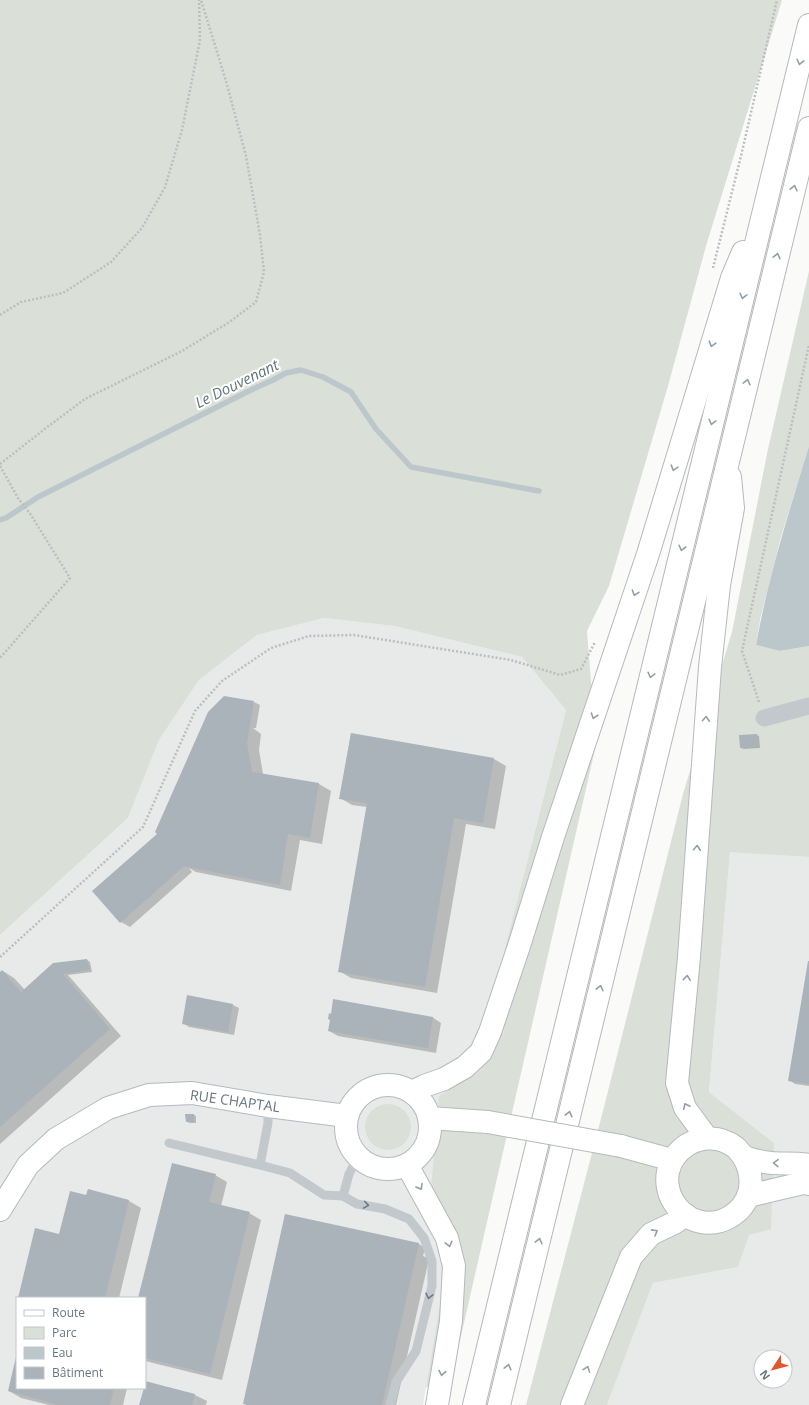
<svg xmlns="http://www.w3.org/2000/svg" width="809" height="1405" font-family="'Open Sans',sans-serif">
  <rect width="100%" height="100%" fill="#fafaf8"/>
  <g fill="#e8e9e9" fill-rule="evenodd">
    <path d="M324,618L394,626L522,657L566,710L496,983L444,1255L441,1297L423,1405H0V935L128,818L159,740L199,680L257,635ZM17,1298H145V1388H17Z"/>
    <path d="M730,851L809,857V1405H607L653,1283L738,1267L774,1143L709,1092ZM761,1357H785V1381H761Z"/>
  </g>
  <g fill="#dadfd7">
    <path d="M0,0H782L706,246L668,386L609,586L587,631L596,745L450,1384L426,1387L441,1297L444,1255L431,1189L439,1096L484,1065L496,983L566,710L522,657L394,626L324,618L257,635L199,680L159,740L128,818L0,935Z"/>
    <path d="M809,271V446L781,537L760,620L756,645L780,651L809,646V857L730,852L709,1092L774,1143L771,1229L749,1235L738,1267L653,1283L607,1405H526L603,1111L683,794L732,632L768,449Z"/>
    <circle cx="388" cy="1127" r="23"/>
  </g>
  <path fill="#bbc7cb" d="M809,446V646L780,651L756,645C768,577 789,512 809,446Z"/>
  <g fill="#0003">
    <path d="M254,702L260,705L256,728H253L261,734L259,750L263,774L319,784L331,791L322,844L300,840L291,891L196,872L189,868L192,872L130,927L121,922L158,834Z"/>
    <path d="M351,734L494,759L506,766L495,829L466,824L437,993L351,978L339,971L367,807L352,805L340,798Z"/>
    <path d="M757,735L759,736L760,748L744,749L741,748Z"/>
    <path d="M87,960L90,962L92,972L68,975L121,1036L0,1144V974L3,971L14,978L25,990Z"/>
    <path d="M809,963V1086L795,1084L789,1080Z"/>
    <path d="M233,1005L239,1008L234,1035L189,1027L183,1023Z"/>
    <path d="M432,1017L441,1023L436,1053L338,1036L329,1031Z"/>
    <path d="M194,1115L196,1116V1123H189L187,1121Z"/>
    <path d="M215,1175L227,1182L221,1206L249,1213L261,1220L222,1380L145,1361V1298H139Z"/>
    <path d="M88,1190L129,1201L141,1208L119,1298H19L87,1196Z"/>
    <path d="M285,1215L419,1244L425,1248L423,1256L429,1259L396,1405H247L244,1403Z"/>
    <path d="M17,1359V1388H127L123,1405H49L21,1398L9,1391Z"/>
    <path d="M146,1383L195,1395L207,1401L206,1405H140Z"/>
  </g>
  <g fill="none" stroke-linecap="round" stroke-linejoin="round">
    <path stroke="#bbc7cb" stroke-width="5.5" d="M0,520L6,518L38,497L253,389L273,380L286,373L301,370L323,377L351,392L376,429L411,467L539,491"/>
  </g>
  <g fill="#aab3b9">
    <path d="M224,696L254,701L247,743L252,772L319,783L310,838L288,834L280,885L183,866H184L120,923L92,891L157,834L155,832L208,712Z"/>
    <path d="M351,733L494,758L483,823L454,818L425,987L338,972L367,803L339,799Z"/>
    <path d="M757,734L758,747L740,748L739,735Z"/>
    <path d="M87,959L90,970L63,974L110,1029L0,1127V972L2,970L21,992L53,963Z"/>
    <path d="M808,961H809V1084L788,1081Z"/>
    <path d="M187,995L233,1004L228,1032L182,1024Z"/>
    <path d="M333,999L433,1017L428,1048L328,1031L330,1020L328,1019L329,1013L331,1014Z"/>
    <path d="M185,1114H194V1122H186Z"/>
    <path d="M172,1163L216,1174L209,1202L250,1212L210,1374L145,1358V1298H138Z"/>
    <path d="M88,1189L129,1200L105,1298H18L35,1228L59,1234L70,1191L86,1195Z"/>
    <path d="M285,1214L419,1243L382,1405H248L243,1404Z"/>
    <path d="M16,1357L17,1388H114L110,1405H55V1404L8,1391Z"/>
    <path d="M145,1381L195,1394L192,1405H139L144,1388H145Z"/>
  </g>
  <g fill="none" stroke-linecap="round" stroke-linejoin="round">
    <defs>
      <path id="secondary" d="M0,1210L28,1165L56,1139L108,1108L149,1095L192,1093L268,1106L347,1116"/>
      <g id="primary">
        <circle cx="388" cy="1127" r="42"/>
        <path d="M429,1118L488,1122"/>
        <path d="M621,1146L672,1160"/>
        <path d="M743,1156C774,1210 701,1249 673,1201C668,1193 666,1181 668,1172C670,1161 678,1151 687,1145C702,1136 720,1136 735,1147C738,1149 740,1153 743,1156C748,1159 758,1161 764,1162C778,1165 794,1162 809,1165"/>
        <path d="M748,1196L803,1183L809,1184"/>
      </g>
      <g id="highway">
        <path d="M412,1092L424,1086L444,1079L465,1067L481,1052L490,1032L519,946L553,837L648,554L732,278L743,252"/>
        <path d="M707,1138L685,1108L677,1083L689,957L710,667L719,585L733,508L730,477"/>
        <path d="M407,1165L447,1238L454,1266L451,1321L437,1405"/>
        <path d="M474,1405L809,25"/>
        <path d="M499,1405L809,128"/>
        <path d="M572,1405L631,1257L651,1234L674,1223L686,1215"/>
      </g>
    </defs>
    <use href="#secondary" stroke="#b3babf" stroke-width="24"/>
    <use href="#primary" stroke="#b5babe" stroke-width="24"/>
    <use href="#highway" stroke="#b4b9bd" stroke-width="24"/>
    <g stroke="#bbbfc2" stroke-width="2.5" stroke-dasharray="2 2" stroke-linecap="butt">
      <path d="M713,268L741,156L777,0"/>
      <path d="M0,315L21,302L63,293L111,262L142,228L165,187L182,130L200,40L199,0"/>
      <path d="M0,464L46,428L85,399L182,351L228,323L256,302L264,272L260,235L246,156L226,81L201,0"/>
      <path d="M0,466L18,498L31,515L70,578L0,658"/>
      <path d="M759,702L742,651L809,345"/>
      <path d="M0,957L143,827L195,711L222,681L271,648L309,636L354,635L511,660L560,675L581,669L595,642"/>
    </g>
    <g stroke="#c3c8cc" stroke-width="9">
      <path d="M169,1143L260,1165L268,1123V1106"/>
      <path d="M358,1157L349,1174L343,1196L357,1204L385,1209L409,1219L424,1238L432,1261V1286L416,1351L396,1382L390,1405"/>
      <path d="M260,1165L290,1173L324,1195L343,1196"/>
    </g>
    <path stroke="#c3c8cc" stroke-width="17" d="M764,718L809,706"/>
    <use href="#secondary" stroke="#fff" stroke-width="22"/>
    <use href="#primary" stroke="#fff" stroke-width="22"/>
    <use href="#highway" stroke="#fff" stroke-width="22"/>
    <defs>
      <path id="primary-bridge" d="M488,1122L621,1146"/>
    </defs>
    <use href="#primary-bridge" stroke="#b5babe" stroke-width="24" stroke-linecap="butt"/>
    <use href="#primary-bridge" stroke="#fff" stroke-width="22"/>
  </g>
  <defs><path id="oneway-chevron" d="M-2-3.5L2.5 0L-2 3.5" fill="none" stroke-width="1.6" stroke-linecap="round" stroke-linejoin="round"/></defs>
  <g stroke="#939fa8">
    <use href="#oneway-chevron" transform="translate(800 62) rotate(104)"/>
    <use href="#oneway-chevron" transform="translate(794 188) rotate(-76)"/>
    <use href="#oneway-chevron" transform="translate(777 256) rotate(-76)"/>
    <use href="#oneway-chevron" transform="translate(743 296) rotate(104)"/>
    <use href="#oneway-chevron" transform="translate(712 344) rotate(107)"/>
    <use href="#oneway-chevron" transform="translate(747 382) rotate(-76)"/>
    <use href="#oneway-chevron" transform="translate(712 422) rotate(104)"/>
    <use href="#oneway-chevron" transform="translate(674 468) rotate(107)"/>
    <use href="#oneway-chevron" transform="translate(682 548) rotate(104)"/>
    <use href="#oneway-chevron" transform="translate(635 593) rotate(109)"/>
    <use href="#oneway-chevron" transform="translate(651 675) rotate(104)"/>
    <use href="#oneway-chevron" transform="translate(594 716) rotate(109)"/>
    <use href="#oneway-chevron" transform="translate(706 719) rotate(-86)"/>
    <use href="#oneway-chevron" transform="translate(697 848) rotate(-86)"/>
    <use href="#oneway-chevron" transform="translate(687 978) rotate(-84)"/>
    <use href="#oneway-chevron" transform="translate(600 988) rotate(-76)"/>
    <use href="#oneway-chevron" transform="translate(686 1106) rotate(-116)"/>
    <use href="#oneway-chevron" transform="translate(569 1114) rotate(-76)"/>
    <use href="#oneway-chevron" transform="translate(776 1163) rotate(-178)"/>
    <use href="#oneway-chevron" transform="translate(420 1187) rotate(61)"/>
    <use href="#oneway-chevron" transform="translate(655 1232) rotate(-29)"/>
    <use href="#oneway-chevron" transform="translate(539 1241) rotate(-76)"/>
    <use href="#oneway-chevron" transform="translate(449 1244) rotate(76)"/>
    <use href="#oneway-chevron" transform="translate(508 1367) rotate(-76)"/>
    <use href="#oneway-chevron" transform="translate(587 1369) rotate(-69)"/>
    <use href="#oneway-chevron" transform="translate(442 1373) rotate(100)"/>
  </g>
  <g stroke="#6a7a87">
    <use href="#oneway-chevron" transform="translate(366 1205) rotate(9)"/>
    <use href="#oneway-chevron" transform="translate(429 1296) rotate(103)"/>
  </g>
  <g text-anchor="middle" stroke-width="4" stroke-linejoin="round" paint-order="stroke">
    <g font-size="14" fill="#657683" stroke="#fff">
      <text transform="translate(235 1101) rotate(8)" y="5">RUE CHAPTAL</text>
    </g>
    <g font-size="15" font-style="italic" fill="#60757c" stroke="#fff">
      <text transform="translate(237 384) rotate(-26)" y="5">Le Douvenant</text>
    </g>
  </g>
  <rect x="16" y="1297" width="130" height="92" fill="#ffffff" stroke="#c1c8cd"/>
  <rect x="24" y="1310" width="20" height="6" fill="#ffffff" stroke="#c1c8cd"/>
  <text x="52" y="1317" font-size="12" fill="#657683">Route</text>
  <rect x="24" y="1327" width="20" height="12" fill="#dadfd7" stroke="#c1c8cd"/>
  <text x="52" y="1337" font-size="12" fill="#657683">Parc</text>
  <rect x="24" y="1347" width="20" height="12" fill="#bbc7cb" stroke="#c1c8cd"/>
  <text x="52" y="1357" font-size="12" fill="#657683">Eau</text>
  <rect x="24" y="1367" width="20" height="12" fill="#aab3b9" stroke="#c1c8cd"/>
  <text x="52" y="1377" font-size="12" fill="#657683">Bâtiment</text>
  <g transform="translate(773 1369) rotate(234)"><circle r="19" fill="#ffffff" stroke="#c1c8cd"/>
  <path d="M0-3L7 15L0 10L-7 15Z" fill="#e4572e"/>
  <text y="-6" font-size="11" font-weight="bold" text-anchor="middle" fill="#657683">N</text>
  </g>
</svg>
